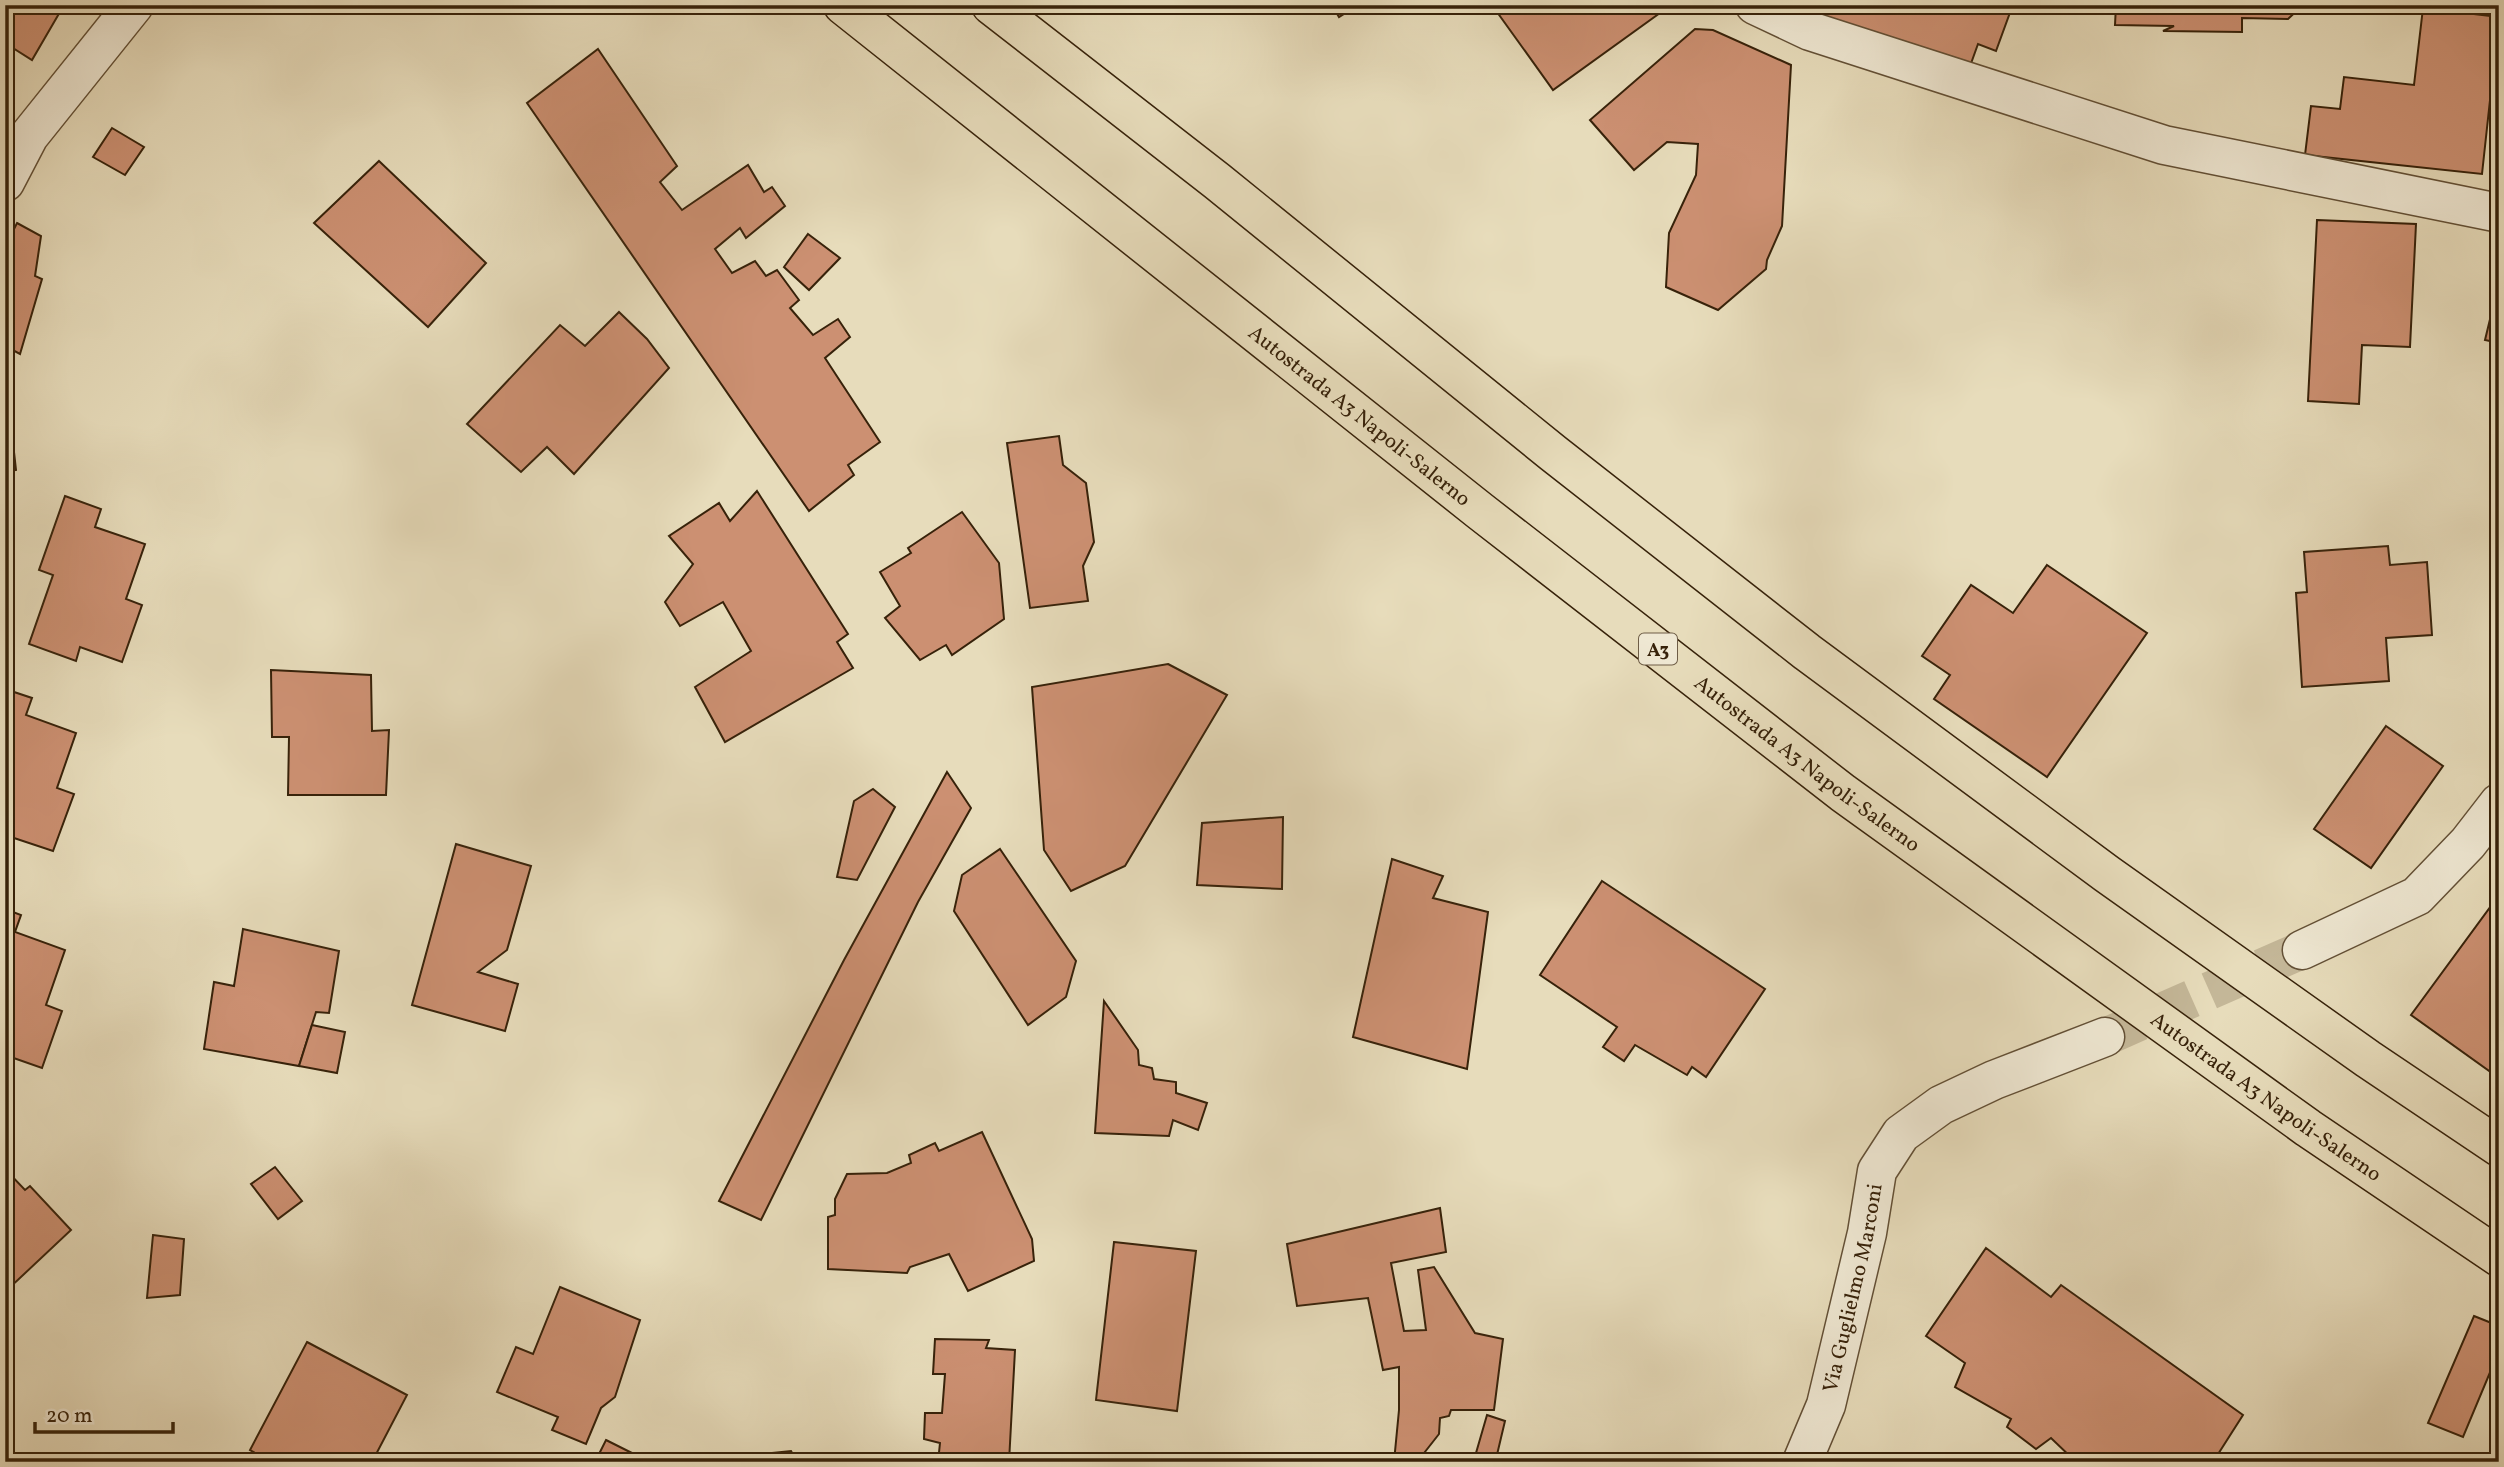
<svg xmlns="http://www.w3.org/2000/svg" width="2504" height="1467" font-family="Vollkorn,serif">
  <rect width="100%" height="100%" fill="#e7dcbb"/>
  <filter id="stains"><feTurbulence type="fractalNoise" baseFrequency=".00286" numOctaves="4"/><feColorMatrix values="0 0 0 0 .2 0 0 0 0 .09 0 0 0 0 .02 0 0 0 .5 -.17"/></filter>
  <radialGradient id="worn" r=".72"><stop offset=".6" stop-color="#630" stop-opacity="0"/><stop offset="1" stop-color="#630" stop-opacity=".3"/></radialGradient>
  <g fill="#cc9072" stroke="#37220a" stroke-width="2">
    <path d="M14,5H64L32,60L5,43V29Z"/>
    <path d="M1332,5H1358L1339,17Z"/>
    <path d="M1492,5H1671L1553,90Z"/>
    <path d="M1792,5H2007L2012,7L1996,51L1978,44L1969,69Z"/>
    <path d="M2116,5H2303L2288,19L2242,18V32L2163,31L2174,26L2115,25Z"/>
    <path d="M2423,8L2499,17L2482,174L2305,155L2311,106L2340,109L2344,77L2414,85Z"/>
    <path d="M1695,29L1713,30L1791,65L1782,226L1767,260L1766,269L1718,310L1666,287L1669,233L1696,175L1698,144L1667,142L1634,170L1590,120Z"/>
    <path d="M598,49L677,166L660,182L682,210L748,165L764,192L772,187L785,206L746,238L740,228L715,249L732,273L755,261L766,276L777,270L799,300L790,308L813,335L838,319L850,337L825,358L880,442L848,465L854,475L809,511L527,103Z"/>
    <path d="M112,128L144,147L125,175L93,157Z"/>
    <path d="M379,161L486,263L428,327L314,223Z"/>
    <path d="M2317,220L2416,224L2410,347L2362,345L2359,404L2308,401Z"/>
    <path d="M17,223L41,236L35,276L42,279L20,354L5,346V247Z"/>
    <path d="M808,234L840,258L809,290L784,267Z"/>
    <path d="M2499,282V343L2485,340Z"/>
    <path d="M619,312L647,339L669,368L574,474L547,447L521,472L467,424L560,325L585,346Z"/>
    <path d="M9,407L16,470L5,472V408Z"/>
    <path d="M1059,436L1063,465L1086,483L1094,542L1083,566L1088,601L1030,608L1007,443Z"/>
    <path d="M757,491L848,634L837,642L853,668L725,742L695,687L751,651L723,602L680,626L665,602L693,564L669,536L719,503L730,521Z"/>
    <path d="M65,496L101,509L95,527L145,544L126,599L142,605L122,662L80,647L76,661L29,644L53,575L39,570Z"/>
    <path d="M962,512L999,563L1004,619L952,655L946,645L920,660L885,618L900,606L880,572L911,553L908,548Z"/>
    <path d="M2388,546L2390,565L2427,562L2432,635L2386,638L2389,681L2302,687L2296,593L2307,592L2304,552Z"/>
    <path d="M2047,565L2147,633L2047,777L1934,699L1950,675L1922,656L1971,585L2013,613Z"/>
    <path d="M1168,664L1227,695L1125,866L1071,891L1044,850L1032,687Z"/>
    <path d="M271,670L371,675L372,731L389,730L386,795H288L289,737H272Z"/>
    <path d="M5,689L32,698L26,715L76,733L57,788L74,794L53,851L11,837L5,849Z"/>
    <path d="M2386,726L2443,766L2371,868L2314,829Z"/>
    <path d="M947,772L971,808L918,902L761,1220L719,1201L844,960Z"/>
    <path d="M873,789L895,807L857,880L837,877L854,801Z"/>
    <path d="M1283,817L1282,889L1197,885L1202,823Z"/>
    <path d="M456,844L531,866L507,950L478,972L518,984L505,1031L412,1005Z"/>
    <path d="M1000,849L1076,961L1066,997L1028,1025L954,911L962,875Z"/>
    <path d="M1392,859L1443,876L1433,898L1488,912L1467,1069L1353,1037Z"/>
    <path d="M1602,881L1765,989L1706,1077L1692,1067L1687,1075L1635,1045L1624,1061L1603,1047L1617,1027L1540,975Z"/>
    <path d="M2491,906L2499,912V1078L2411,1015Z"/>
    <path d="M5,909L21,915L15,932L65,950L46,1005L62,1011L42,1068L5,1055Z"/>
    <path d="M243,929L339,951L329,1013L316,1012L299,1066L204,1049L214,982L234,986Z"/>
    <path d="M1104,1001L1138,1050L1139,1065L1152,1068L1154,1079L1176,1082V1093L1207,1103L1198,1130L1173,1120L1169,1136L1095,1133Z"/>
    <path d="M312,1025L345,1032L337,1073L299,1066Z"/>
    <path d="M982,1132L1032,1239L1034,1261L968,1291L949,1254L910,1267L907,1273L828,1269V1217L835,1215V1199L847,1174L887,1173L911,1163L909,1155L935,1143L939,1151Z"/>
    <path d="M275,1167L302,1201L278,1219L251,1184Z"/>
    <path d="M5,1169L25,1190L30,1186L71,1230L5,1292Z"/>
    <path d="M1440,1208L1446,1252L1391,1263L1404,1331L1426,1330L1418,1270L1434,1267L1475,1333L1503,1339L1494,1410H1451L1449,1416L1440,1418L1439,1434L1417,1462H1394L1399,1410V1367L1383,1370L1368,1298L1297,1306L1287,1244Z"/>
    <path d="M153,1235L184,1239L180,1295L147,1298Z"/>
    <path d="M1114,1242L1196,1251L1177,1411L1096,1400Z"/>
    <path d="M1986,1248L2051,1297L2061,1285L2243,1415L2213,1462H2076L2051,1438L2036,1449L2007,1427L2011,1419L1955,1387L1965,1363L1926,1336Z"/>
    <path d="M560,1287L640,1320L615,1397L601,1408L586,1444L552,1430L558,1417L497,1392L516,1347L533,1354Z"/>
    <path d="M2474,1316L2499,1326V1351L2463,1437L2428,1423Z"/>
    <path d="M935,1339L989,1340L986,1348L1015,1350L1009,1462H938L940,1443L924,1439L925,1413H942L945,1374H933Z"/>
    <path d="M307,1342L407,1395L372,1462H271L250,1450Z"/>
    <path d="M1487,1415L1505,1421L1496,1459L1476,1453Z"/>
    <path d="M606,1440L638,1456L635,1462H595Z"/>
    <path d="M791,1451L797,1462H751V1455Z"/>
  </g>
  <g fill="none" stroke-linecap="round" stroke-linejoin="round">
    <path stroke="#c4b798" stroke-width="38" stroke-dasharray="38 19" stroke-linecap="butt" d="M2105,1037L2302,950"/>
    <defs>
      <g id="minor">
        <path d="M1755,5L1810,31L2164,145L2499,213"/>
        <path d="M5,182L29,136L134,5"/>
      </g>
      <g id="tertiary">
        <path d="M2302,950L2417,896L2468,843L2499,803"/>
        <path id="s1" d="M1802,1462L1826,1405L1867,1233L1877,1171L1901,1134L1941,1105L1994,1080L2105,1037"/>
      </g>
      <g id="motorway">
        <path id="s2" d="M843,5L1480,511L1843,793L2308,1128L2499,1257"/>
        <path d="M991,5L1217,181L1553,453L1807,652L2107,874L2368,1059L2499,1147"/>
      </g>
    </defs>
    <use href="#minor" stroke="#635036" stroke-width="41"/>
    <use href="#tertiary" stroke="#635036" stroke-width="41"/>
    <use href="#motorway" stroke="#37220a" stroke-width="41"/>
    <use href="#minor" stroke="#efe8d3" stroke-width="38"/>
    <use href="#tertiary" stroke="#efe8d3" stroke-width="38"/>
    <use href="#motorway" stroke="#e7dcbb" stroke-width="38"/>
  </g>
  <g text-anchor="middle" stroke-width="7" stroke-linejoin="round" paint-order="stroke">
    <rect fill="#efe8d3" stroke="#6e5d46" stroke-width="2" x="1639" y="633.5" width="38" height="31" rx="5"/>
    <g font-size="19" font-weight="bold" fill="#37220a">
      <text x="1658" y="656">A3</text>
    </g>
    <g font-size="21" fill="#37220a" stroke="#efe8d3">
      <text dy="7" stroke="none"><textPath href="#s2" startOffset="660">Autostrada A3 Napoli-Salerno</textPath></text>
      <text dy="7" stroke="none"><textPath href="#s2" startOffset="1227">Autostrada A3 Napoli-Salerno</textPath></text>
      <text dy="7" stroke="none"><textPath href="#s2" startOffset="1794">Autostrada A3 Napoli-Salerno</textPath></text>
      <text dy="7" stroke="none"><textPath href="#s1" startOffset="182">Via Guglielmo Marconi</textPath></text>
    </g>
  </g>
  <rect width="2504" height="1467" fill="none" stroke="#e7dcbb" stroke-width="28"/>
  <rect x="7" y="7" width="2490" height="1453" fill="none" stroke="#37220a" stroke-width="3.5"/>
  <rect x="14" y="14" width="2476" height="1439" fill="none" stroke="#37220a" stroke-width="2"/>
  <path d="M35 1422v10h138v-10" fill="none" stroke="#37220a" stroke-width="3.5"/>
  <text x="46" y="1422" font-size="21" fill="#37220a" stroke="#efe8d3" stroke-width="5" paint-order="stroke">20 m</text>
  <rect width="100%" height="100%" filter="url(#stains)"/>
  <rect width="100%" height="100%" fill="url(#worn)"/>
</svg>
